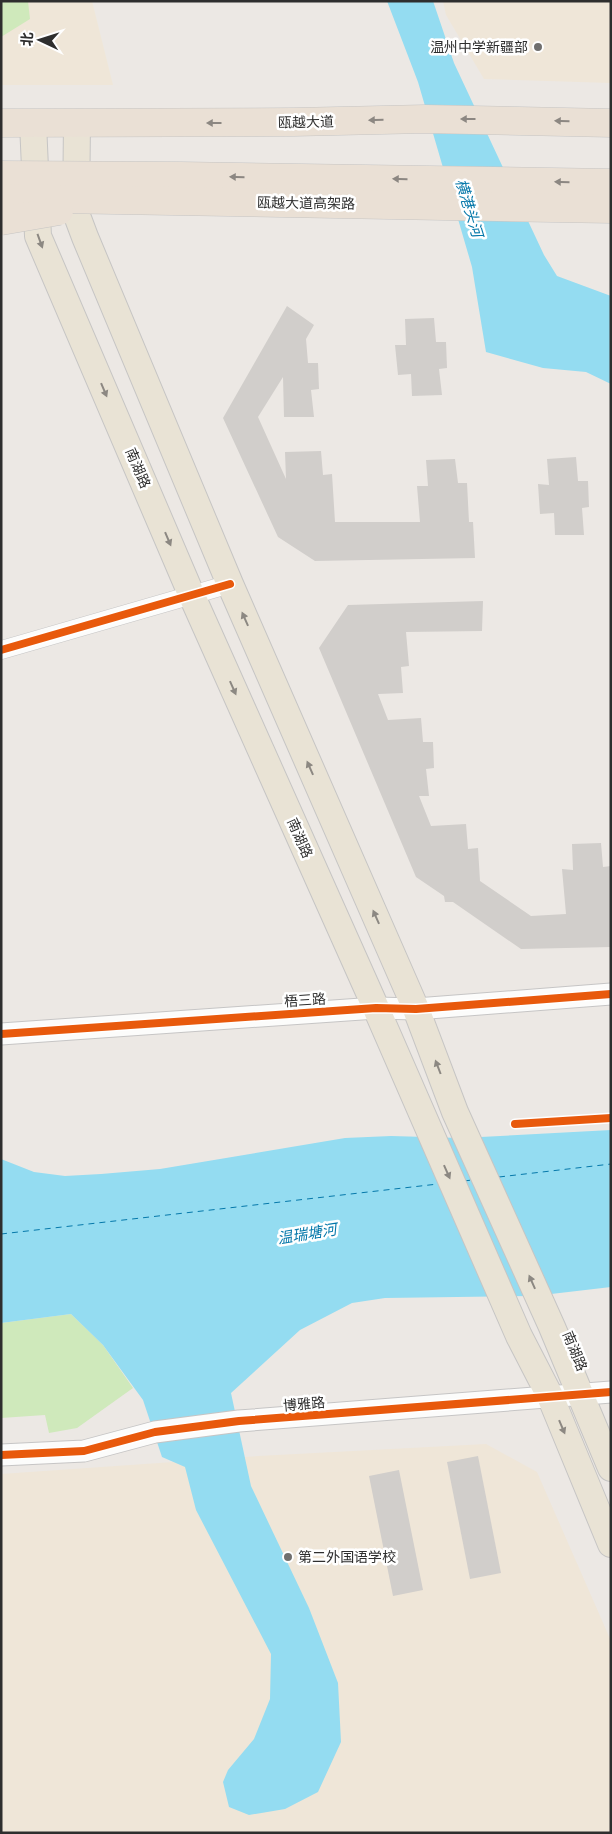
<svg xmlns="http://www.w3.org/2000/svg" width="612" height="1834" font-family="Quicksand,'Noto Sans SC',sans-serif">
  <rect width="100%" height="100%" fill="#ece8e4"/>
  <g fill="#efe6d8">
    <path d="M1,1H92L113,85H1Z"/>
    <path d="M443,1H611V83L484,79L446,15Z"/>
    <path d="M486,1444L537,1472L611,1641V1833H1V1474L258,1456Z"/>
  </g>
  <g fill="#cfe9bb">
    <path d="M1,1H28L30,19L1,37Z"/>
    <path d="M71,1314L103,1345L133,1388L77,1428L49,1433L45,1415L1,1418V1323Z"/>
  </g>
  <g fill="#94dcf1">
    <path d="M387,1H433L454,63L544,255L557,276L611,296V384L586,372L543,368L486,352L472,267L418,82Z"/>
    <path d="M611,1130V1287L534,1296L385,1298L352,1303L300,1330L231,1393L251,1486L309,1608L338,1683L341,1742L318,1792L285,1809L249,1815L229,1807L223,1782L228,1770L254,1739L270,1699L271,1654L196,1510L185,1467L162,1457L143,1400L103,1345L71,1314L1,1323V1159L34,1172L65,1176L101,1174L160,1169L345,1138L391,1136L461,1138Z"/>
  </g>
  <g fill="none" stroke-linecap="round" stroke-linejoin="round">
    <g stroke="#0578aa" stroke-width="1" stroke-dasharray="6 5" stroke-linecap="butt">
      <path d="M499,1177L611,1164"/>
      <path d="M464,1181L472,1180"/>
      <path d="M1,1234L438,1184"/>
    </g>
  </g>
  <g fill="#d1cecb">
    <path d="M287,306L314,325L306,339L308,363H318L319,389L311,390L314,417H284L283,377L258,417L286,479L285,452L321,451L323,475L332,474L335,522H420L417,486H428L426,460L455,459L458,483H467L469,522H473L475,558L315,561L278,537L223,418Z"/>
    <path d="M434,318L436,342H446L447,368L439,369L442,395L412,396L411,374L398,375L395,345H406L405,319Z"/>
    <path d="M576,457L578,481H588L589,507L582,508L584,535H555L554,513L540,514L538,484L549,485L547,459Z"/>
    <path d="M483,601L482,631L406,632L409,666L401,667L403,693L378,694L388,720L421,718L423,742H433L434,768L426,769L429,796H419L431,826L466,824L468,849L478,848L480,881L531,916L566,914L562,869L573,870L572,844L601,843L603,867L611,866V947L521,949L453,902H445L444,896L416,877L319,648L348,605Z"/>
    <path d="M478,1456L501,1573L470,1579L447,1462Z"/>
    <path d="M399,1470L423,1590L393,1596L369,1476Z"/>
  </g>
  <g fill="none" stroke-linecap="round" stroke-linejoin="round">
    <defs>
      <path id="minor" d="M1,650L230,584"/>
      <g id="tertiary">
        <path d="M1,1034L376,1008L416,1009L611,994"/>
        <path d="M1,1455L84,1451L155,1432L239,1421L611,1392"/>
      </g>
      <g id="primary">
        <path d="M33,123L38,236L192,596L376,1008L519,1336L550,1396L611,1544"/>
        <path d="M77,123L76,213L85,237L230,584L416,1009L455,1112L552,1327L611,1468"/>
      </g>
      <path id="trunk" d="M1,123L294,122L425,119L611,123"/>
    </defs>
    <use href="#minor" stroke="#c6c5c5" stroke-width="19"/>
    <use href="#tertiary" stroke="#c6c5c5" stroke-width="23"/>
    <use href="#primary" stroke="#c6c5c4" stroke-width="28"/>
    <use href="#trunk" stroke="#c6c5c4" stroke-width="29"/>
    <use href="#minor" stroke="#fcfcfb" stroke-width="18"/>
    <use href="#tertiary" stroke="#fcfcfb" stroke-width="21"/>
    <use href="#primary" stroke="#e9e3d5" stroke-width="26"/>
    <use href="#trunk" stroke="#eae0d5" stroke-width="28"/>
    <defs>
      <g id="trunk-bridge">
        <path d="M1,175L181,176L611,183"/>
        <path d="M1,198L611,209"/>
        <path d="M1,221L59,211"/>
      </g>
    </defs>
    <use href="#trunk-bridge" stroke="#c6c5c4" stroke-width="29" stroke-linecap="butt"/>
    <use href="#trunk-bridge" stroke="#eae0d5" stroke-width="28"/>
    <defs>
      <g id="cycleway">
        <path d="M1,650L230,584"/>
        <path d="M1,1034L376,1008L416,1009L611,994"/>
        <path d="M515,1124L611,1118"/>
        <path d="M1,1455L84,1451L155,1432L239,1421L611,1392"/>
      </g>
    </defs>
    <use href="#cycleway" stroke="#fff" stroke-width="11"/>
    <use href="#cycleway" stroke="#e8590c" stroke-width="8"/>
  </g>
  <defs><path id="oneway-solid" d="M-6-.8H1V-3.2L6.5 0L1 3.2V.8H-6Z" transform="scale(1.25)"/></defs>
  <g fill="#8c8782">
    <use href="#oneway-solid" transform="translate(468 119) rotate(180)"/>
    <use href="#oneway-solid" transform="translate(376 120) rotate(179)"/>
    <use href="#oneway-solid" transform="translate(562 121) rotate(-178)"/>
    <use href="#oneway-solid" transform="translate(214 123) rotate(180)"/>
    <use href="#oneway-solid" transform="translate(237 177) rotate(-179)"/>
    <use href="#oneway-solid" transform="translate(400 179) rotate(-179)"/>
    <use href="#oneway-solid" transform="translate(562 182) rotate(-179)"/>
  </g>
  <g fill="#8c8882">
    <use href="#oneway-solid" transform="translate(40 241) rotate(70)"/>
    <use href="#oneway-solid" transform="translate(104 390) rotate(67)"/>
    <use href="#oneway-solid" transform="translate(168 539) rotate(67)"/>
    <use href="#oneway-solid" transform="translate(245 619) rotate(-114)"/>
    <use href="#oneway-solid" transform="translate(233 688) rotate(66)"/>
    <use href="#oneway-solid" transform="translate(310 768) rotate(-114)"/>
    <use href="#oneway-solid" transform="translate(376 917) rotate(-114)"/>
    <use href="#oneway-solid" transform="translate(438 1067) rotate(-111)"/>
    <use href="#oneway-solid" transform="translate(447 1172) rotate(66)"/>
    <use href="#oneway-solid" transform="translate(532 1282) rotate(-114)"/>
    <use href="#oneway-solid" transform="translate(562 1427) rotate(67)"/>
  </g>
  <g fill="#706f6e" stroke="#fff" stroke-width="2">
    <circle cx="538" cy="47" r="5"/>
    <circle cx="288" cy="1557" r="5"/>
  </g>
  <g text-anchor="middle" stroke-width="5" stroke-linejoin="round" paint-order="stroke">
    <g font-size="14" fill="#2e2e2e" stroke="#fff" text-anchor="end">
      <text x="528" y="52">温州中学新疆部</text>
      <text x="298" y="1562" text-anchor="start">第二外国语学校</text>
    </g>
    <g font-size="14" fill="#2e2e2e" stroke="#fff">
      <text transform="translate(306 122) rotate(-1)" y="5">瓯越大道</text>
      <text transform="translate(306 203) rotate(1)" y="5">瓯越大道高架路</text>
      <text transform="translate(138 468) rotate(67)" y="5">南湖路</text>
      <text transform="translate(300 838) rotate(66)" y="5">南湖路</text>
      <text transform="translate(305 1000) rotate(-4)" y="5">梧三路</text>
      <text transform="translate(575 1351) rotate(68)" y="5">南湖路</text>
      <text transform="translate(304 1404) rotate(-5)" y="5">博雅路</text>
    </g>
    <g font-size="15" font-style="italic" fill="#0578aa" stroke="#fff">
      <text transform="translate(469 208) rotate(73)" y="5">横港头河</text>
      <text transform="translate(307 1234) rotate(-9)" y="5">温瑞塘河</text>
    </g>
  </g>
  <rect width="612" height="1834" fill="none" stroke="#2e2e2e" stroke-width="5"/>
  <g transform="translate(40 40) rotate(274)" stroke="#ffffff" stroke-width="4" paint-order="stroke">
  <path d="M0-4L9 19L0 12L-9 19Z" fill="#2e2e2e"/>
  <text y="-8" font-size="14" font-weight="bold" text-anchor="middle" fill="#2e2e2e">北</text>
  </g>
</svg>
